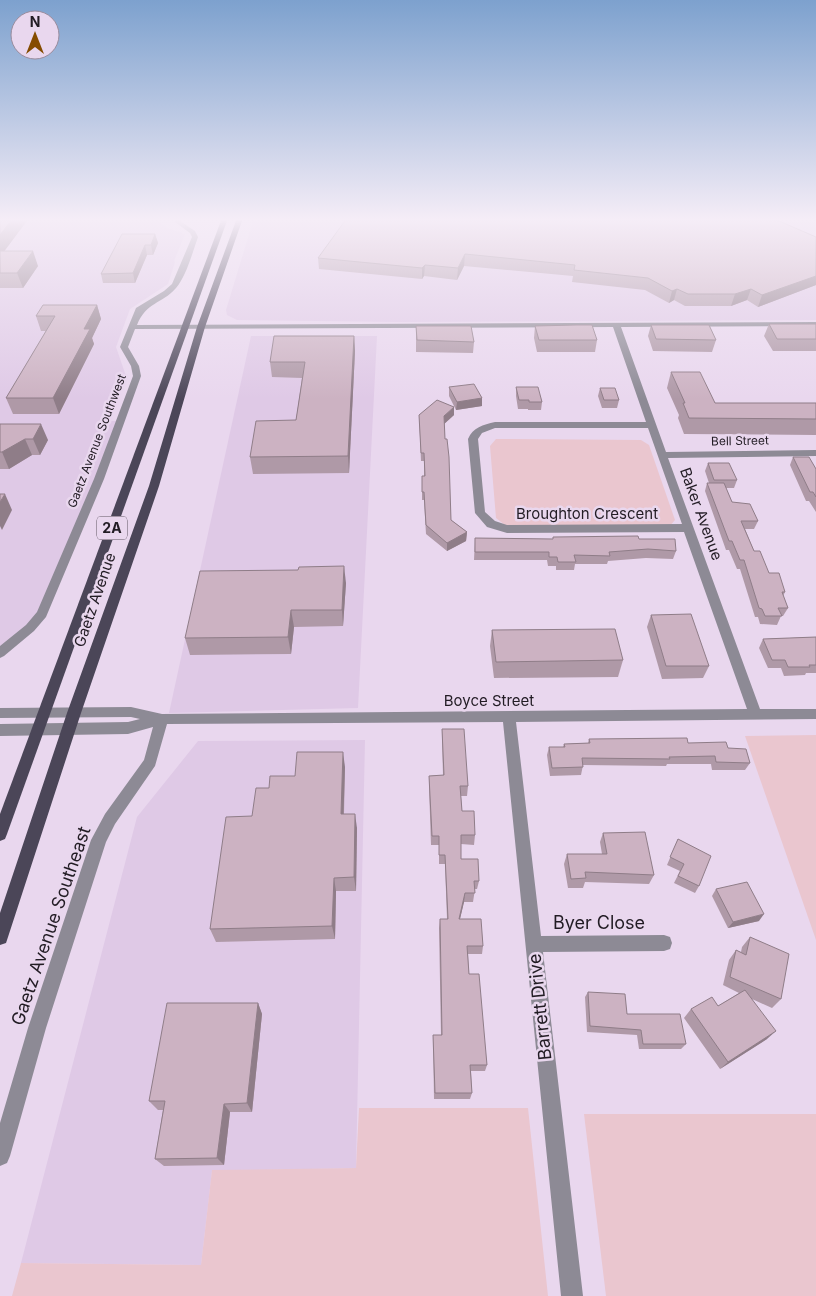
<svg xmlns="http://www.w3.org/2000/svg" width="816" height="1296" font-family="Inter,sans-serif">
  <rect width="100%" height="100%" fill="#e9d7ee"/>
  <g fill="#dfc9e6">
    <path d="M0,218H163L157,220L167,228L185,234L174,261L175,262L168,284L130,309L116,347L126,376L110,421H120L42,614L0,653Z"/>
    <path d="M254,218H816V320L399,322L237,320L227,315L226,310Z"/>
    <path d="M251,336H377L358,708L169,713Z"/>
    <path d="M365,740L356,1168L212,1171L201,1265L21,1263L137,817L198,741Z"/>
  </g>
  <g fill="#eac6cf">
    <path d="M496,439L641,440L649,445L675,520L668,528L510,529L496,518L490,446Z"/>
    <path d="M816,735V940L745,736Z"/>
    <path d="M359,1108H528L548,1296H12L21,1263L201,1265L212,1170L356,1168Z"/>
    <path d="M584,1114H816V1296H606Z"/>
  </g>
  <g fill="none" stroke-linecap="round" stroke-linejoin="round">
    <path fill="#8d8a95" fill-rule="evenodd" d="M177,219L195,231L198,237C193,251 186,277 176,288C161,305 147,301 137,325L816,322V326L621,327L666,452L816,450V456L668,458L760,709H816V719L516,722L541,936L664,935L670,937L672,943L670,949L664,951L543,952L583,1296H561L503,722L167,724L155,766L115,824L106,842L46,1028L10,1156L7,1163L0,1166V1123L28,1028L91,840L105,814L144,760L153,727L128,734L0,736V724L128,722L140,719L131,717L0,718V708L131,707L162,714L747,709L684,532L507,533L487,527L475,513L468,439C473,427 483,425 495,422H646L613,327L135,329L128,347L139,366L141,376L104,479L46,617L34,631L4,656L0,658V646L26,625L37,612L94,479L133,376L131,366L120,347L136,308L164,291L172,284L192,237L190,233L175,222V220ZM495,428H648L682,524L507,525L495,521L485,512L478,439L482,433Z"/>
    <g fill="#4b4658" fill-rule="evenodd">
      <path d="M222,218H228L7,834L5,839L0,841V814Z"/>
      <path d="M237,218H243L205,327L159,486L81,713L8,937L6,943L0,945V913L67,713L149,486L197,327Z"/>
    </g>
  </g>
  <g fill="#af99a7">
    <path d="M0,218H29L4,251L38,266L23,288H0Z"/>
    <path d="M155,234L158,243L153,255H147L135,283H103L101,274Z"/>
    <path d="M816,237V285L758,307L747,300L731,306H685L674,300L669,303L645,290L572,282L573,276L464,266L457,280L424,276L422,279L319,269L318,258Z"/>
    <path d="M97,305L101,319L92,338L94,344L59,414H13L6,398L46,331H41L36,316Z"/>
    <path d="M769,324H816V351H773L764,336Z"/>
    <path d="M651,325L716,340L712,352L653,351L648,336Z"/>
    <path d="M416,326L474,342L473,353L416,352Z"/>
    <path d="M535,326L597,340L595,352H537L534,338Z"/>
    <path d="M354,336L355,351L349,473L253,474L250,457L296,420L302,378L272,377L270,362Z"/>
    <path d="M671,372L715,403H816V435L684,434L678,418L679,415L667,388Z"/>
    <path d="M449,387L482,398V406L456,410L449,396Z"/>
    <path d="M516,387L542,402L541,410H528V409H518L516,396Z"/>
    <path d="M600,388L619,400L617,408H602L598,396Z"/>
    <path d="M419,415H454L444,424L451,520L467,532L466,541L447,551L426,534L424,500H422V476H424V461H421Z"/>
    <path d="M0,424L48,440L40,455H32L9,469H0Z"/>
    <path d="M793,457L816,469V512L809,501H806L790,465Z"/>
    <path d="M708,463L737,480L734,488H726L732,502L758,521L754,529H745L754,551L769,573L785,592L783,596L788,608L783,616H781L777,625L760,624L758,617H755L740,569H737L729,550H726L705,491L707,483H709L705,471Z"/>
    <path d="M553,537L639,539L676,551L673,559L646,558L608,561L607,564H575L574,570H556V566H548L547,560H474L475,538L553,539Z"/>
    <path d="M298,570L346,583L343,626L294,627L291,654L190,655L185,638Z"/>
    <path d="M651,615L709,666L703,678L662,679L647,627Z"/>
    <path d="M492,630L623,660L618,677L494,678L490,646Z"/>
    <path d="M816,637V673H806L805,675L784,676L781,668H768L759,648L763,639Z"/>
    <path d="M442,729L468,786L467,796H461L462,811L475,835L474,845L461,844V859L479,881L477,889H475L473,902H464L460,919L483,946L482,954H468L469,974L487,1065L485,1071H471L472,1093L470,1099H434L433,1035H441L439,928L440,919H447L445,864H439V845H431L429,786V776L443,775L442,739Z"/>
    <path d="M589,739L688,743L728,748L750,763L745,770H712L711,764H667L666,766L583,765L581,775L550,776L547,755L549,747H563L564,744L588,743Z"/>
    <path d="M345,767L344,814L357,828L356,891H336L335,939L216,942L210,929L252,816L269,788L295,776Z"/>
    <path d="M603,833L654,875L649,884L585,882L583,888H568L564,864L567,854H602L600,842Z"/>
    <path d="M678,839L699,886L695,893L674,883L680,871L667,865Z"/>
    <path d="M716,889L759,921L728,928L712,896Z"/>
    <path d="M750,937L781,999L772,1008L752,999L767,1039L720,1069L684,1018L691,1009L718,1006L739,993L723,985L729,960L736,950L741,952L742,947Z"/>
    <path d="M588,992L627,1014L686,1044L681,1049H639L637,1035L587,1032L585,997Z"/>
    <path d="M258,1003L262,1014L252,1112H230L224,1165L164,1166L155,1159L163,1110H158L149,1101Z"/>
  </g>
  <g fill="#8f7d88">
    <path d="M13,218H29L0,257V235Z"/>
    <path d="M155,234L158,243L153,255L151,245Z"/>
    <path d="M145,245L147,255L135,283L133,273Z"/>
    <path d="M33,251L38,266L23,288L17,273Z"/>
    <path d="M465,254L464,266L457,280L458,268Z"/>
    <path d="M425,265L424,276L422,279V268Z"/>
    <path d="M816,276V285L758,307L762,295Z"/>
    <path d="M677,289L674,300L669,303L672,291Z"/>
    <path d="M751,289L747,300L731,306L735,294Z"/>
    <path d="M97,305L101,319L92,338L94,344L59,414L53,398L84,329Z"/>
    <path d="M354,336L355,351L349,473L348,456Z"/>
    <path d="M482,398V406L456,410L457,402Z"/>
    <path d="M454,407V415L443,425L444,416Z"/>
    <path d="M41,424L48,440L40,455L33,439Z"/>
    <path d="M25,439L32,455L9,469L2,452Z"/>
    <path d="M5,494L12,510L2,530L0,526V502Z"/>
    <path d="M467,532L466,541L447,551V543Z"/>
    <path d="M344,566L346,583L343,626L342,610Z"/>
    <path d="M291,610L294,627L291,654L288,637Z"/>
    <path d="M343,752L345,767L343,829L341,814Z"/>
    <path d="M355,814L357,828L356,891L354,877Z"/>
    <path d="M334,878L336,891L335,939L332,926Z"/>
    <path d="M465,893L464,902L458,927L459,919Z"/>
    <path d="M764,914L759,921L728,928L733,922Z"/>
    <path d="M258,1003L262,1014L252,1112L247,1103Z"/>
    <path d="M776,1031L767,1039L720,1069L728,1062Z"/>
    <path d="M224,1104L230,1112L224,1165L217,1158Z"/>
  </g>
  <g fill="#ccb2c2" stroke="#8f7d88">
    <path d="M0,218H13L0,235Z"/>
    <path d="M347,218H772L816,237V276L762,295L751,289L735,294H688L677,289L672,291L648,278L574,270L575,265L465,254L458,268L425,265L422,268L318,258Z"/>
    <path d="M122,234H155L151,245H145L133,273L101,274Z"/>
    <path d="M0,251H33L17,273H0Z"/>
    <path d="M43,305H97L84,329H90L53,398H6L55,316H36Z"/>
    <path d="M769,324H816V339H777Z"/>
    <path d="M576,325H592L597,340H539L535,326Z"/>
    <path d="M651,325H709L716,340L656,339Z"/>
    <path d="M416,326H471L474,342L417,340Z"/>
    <path d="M274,336H354L348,456L250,457L256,421L296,420L305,362H270Z"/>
    <path d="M671,372H700L715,403H816V419L689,418L683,403H685Z"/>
    <path d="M474,384L482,398L457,402L449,387Z"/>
    <path d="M516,387H538L542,402H529V400H519Z"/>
    <path d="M600,388H615L619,400H604Z"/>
    <path d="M437,400L454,407L444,416L445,439H447L449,457L451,520L467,532L447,543L426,525L424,492H422V476H425L424,453H421L419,415Z"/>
    <path d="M0,424H41L33,439H25L2,452H0Z"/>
    <path d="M793,457H809L816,469V497L813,492H810Z"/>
    <path d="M708,463H729L737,480H714Z"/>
    <path d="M707,483H724L732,502L750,504L758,521H741L754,551H760L769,573H779L785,592H782L788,608H778L782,616H765L762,609L759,608L744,560H740L732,541H729Z"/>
    <path d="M0,494H5L0,502Z"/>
    <path d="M638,536L639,539H675L676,551L648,549L609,552L610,556L574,555L576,562H558L557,557H549V552H475V538L553,539V537Z"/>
    <path d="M344,566L342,610H291L288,637L185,638L200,571L298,570L299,567Z"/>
    <path d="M691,614L709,666H666L651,615Z"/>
    <path d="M615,629L623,660L496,662L492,630Z"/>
    <path d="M816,637V665H809L810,667H788L785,660H772L763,639Z"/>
    <path d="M442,729H464L468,786H460L462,811H474L475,835H461V859H478L479,881H474L475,893H465L459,919H481L483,946H467L469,974H479L487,1065H470L472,1093H435L433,1035H442L440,919H448L445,855H439V836H432L429,776L444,775Z"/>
    <path d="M687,738L688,743L726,742L728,748L746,749L750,763L716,762L715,756L669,757L670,759L582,758L583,767L552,768L549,747H565L564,744L590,743L589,739Z"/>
    <path d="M297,752H343L341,814H355L354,877L334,878L332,926L210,929L226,817L252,816L256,788H269L270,776H295Z"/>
    <path d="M645,832L654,875L585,872L586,878L571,879L567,854H607L603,833Z"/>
    <path d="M678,839L711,856L699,886L678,876L684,864L670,857Z"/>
    <path d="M747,882L764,914L733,922L716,889Z"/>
    <path d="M750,937L789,954L781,999L730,977L736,950L746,955Z"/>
    <path d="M745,990L776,1031L728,1062L691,1009L712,997L718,1006Z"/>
    <path d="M588,992L625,994L627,1014H680L686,1044H643L641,1030L590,1026Z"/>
    <path d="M167,1003H258L247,1103L224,1104L217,1158L155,1159L165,1101H149Z"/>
  </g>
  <linearGradient id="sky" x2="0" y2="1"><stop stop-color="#7da1ce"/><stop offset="0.55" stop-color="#f5edf7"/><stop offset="1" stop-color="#f5edf7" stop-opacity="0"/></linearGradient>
  <rect width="816" height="399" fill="url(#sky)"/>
  <g text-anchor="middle" stroke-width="5" stroke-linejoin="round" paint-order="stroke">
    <g font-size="12" fill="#221c24" stroke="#e9d7ee">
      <text transform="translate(97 441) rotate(-69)" y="4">Gaetz Avenue Southwest</text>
      <text transform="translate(740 441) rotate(-1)" y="4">Bell Street</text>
    </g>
    <rect fill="#e9d7ee" stroke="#5e5461" stroke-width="1" x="97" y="516.5" width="30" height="23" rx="4"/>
    <g font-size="14" font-weight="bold" fill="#221c24">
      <text x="112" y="533">2A</text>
    </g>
    <g font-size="15" fill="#221c24" stroke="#e9d7ee">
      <text x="587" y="519">Broughton Crescent</text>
      <text transform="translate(701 514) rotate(70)" y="5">Baker Avenue</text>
      <text transform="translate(95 600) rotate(-71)" y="5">Gaetz Avenue</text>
      <text x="489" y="706">Boyce Street</text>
    </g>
    <g font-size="18" fill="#221c24" stroke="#e9d7ee">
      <text x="599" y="929">Byer Close</text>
      <text transform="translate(51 926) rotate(-71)" y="6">Gaetz Avenue Southeast</text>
      <text transform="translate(540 1007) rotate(-96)" y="6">Barrett Drive</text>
    </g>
  </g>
  <g transform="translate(35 35)"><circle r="24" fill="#e9d7ee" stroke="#998c9d"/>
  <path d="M0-4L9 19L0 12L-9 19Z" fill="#854c00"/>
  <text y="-8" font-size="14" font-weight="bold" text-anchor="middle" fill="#221c24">N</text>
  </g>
</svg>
